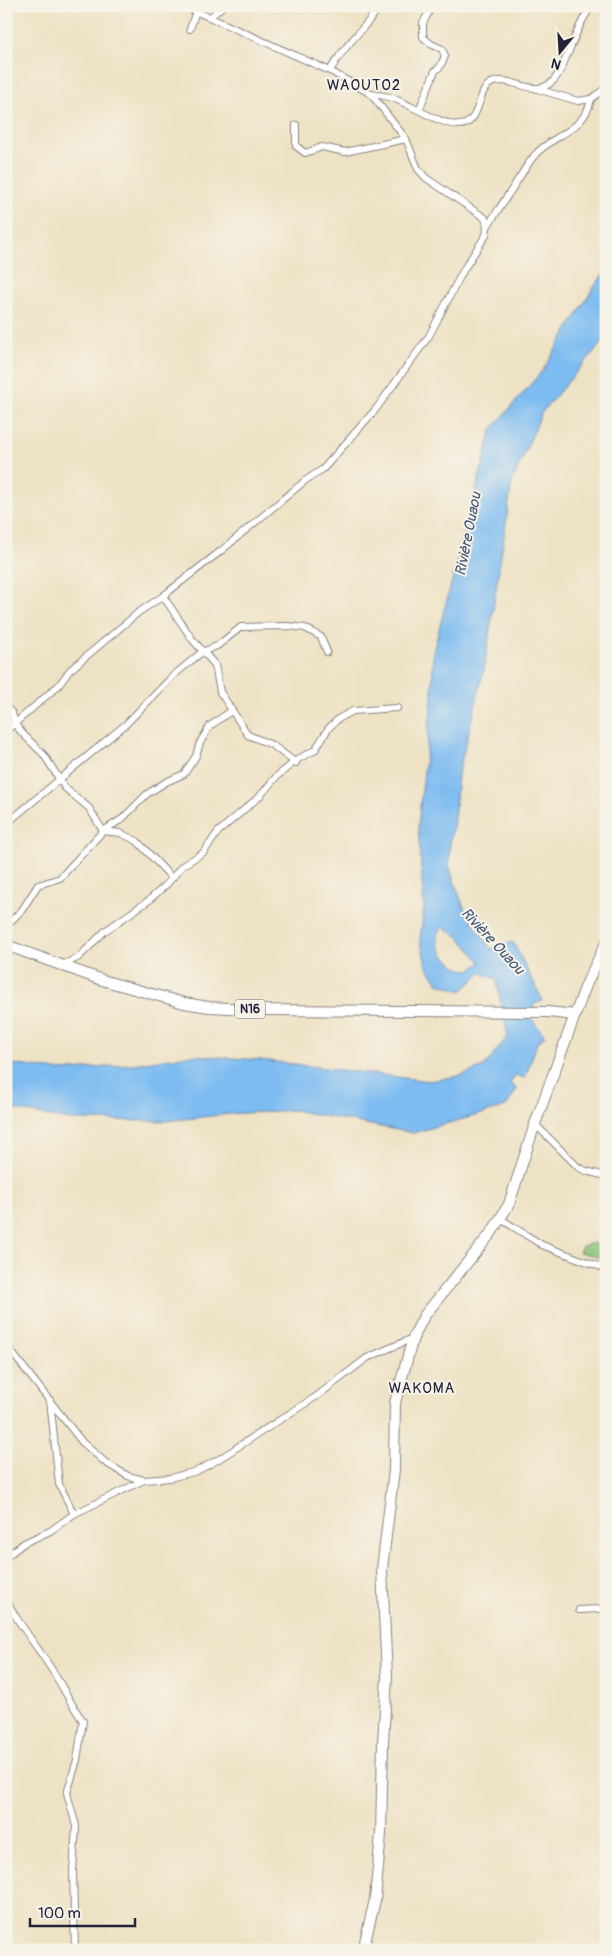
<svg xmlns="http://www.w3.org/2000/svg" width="612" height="1956" font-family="Pangolin,sans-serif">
  <rect width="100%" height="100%" fill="#f7f3e8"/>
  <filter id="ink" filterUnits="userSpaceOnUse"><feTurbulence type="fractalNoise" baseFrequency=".02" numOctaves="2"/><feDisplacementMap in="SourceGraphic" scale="10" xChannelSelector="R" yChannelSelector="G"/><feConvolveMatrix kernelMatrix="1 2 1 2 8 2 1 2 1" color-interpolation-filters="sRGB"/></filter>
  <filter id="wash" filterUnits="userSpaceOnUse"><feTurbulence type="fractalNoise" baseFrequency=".0096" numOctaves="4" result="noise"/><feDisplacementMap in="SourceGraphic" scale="20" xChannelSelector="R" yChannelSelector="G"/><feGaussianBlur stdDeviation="1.12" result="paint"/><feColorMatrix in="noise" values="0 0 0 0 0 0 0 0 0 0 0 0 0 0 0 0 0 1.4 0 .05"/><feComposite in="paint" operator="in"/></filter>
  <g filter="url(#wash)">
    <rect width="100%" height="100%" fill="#eee2c4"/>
    <path fill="#8dc477" stroke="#587359" d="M593,1243L606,1248V1259L579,1252L582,1246Z"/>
    <path fill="#7dbcf1" stroke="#506f96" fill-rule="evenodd" d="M606,270V338L542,412L512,482L484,670L458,775L454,821L450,843L449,866L458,892L466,912L491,949L513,942L543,1001L534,1004L530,1017L545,1036L538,1041L525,1078L515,1075L510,1084L517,1089L506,1107L413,1133L293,1110L229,1114L166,1121L69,1120L6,1108V1063L62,1071L133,1064L190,1055L261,1060L429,1081L459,1076L484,1067L508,1036L496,979L481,973L462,991L438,983L426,965L420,939L424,908L418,826L432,698L433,652L492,429L543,370L594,287ZM442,927L458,936L481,962C478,964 474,968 471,969C458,974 439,953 438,941C437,937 440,930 442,927Z"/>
  </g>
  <g filter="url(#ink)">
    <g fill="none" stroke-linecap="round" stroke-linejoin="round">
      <defs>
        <g id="street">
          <path d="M289,6H306"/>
          <path d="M210,17L223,6"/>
          <path d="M190,29L196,11L200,6"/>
          <path d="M330,71C342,47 365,29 380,6"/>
          <path d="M537,89L578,101L591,99L606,88"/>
          <path d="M371,94C380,95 389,96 397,100C413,106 449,130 465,124C482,117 477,86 494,82C508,78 522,88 536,88C542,88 549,85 553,81C561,73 564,61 569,51C575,35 582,20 591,6"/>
          <path d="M419,110L435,71L440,67L445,56L442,49L431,44L423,37V23L432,6"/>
          <path d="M296,125V146L305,153L322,147L345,152L406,139"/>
          <path d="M487,227C494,216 501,206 508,195C517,182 524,169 534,156C552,134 585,132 591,99"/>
          <path d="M163,596L192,639L215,665L220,692L248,735L272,745L296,763"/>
          <path d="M6,707L12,713L15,724L22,733L44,755L65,788L89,808L103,831L120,833L137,841L172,878"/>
          <path d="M6,731L59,685L70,670L139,612L163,596L222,550L306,480L323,469L376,409L429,336L464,269L486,235L487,227L485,218L426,178L418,169L406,139L371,94L330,71L184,6"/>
          <path d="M6,824L126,724L174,675L202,652L217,646L241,627L288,626L305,628L321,637L327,652"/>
          <path d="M6,926L22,910L38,885L60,878L103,831L122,819L147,794L166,782L184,774L196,756L200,743L210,726L231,711"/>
          <path d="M61,966L79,957L105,931L148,901L167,884L182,866L204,852L218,832L260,796L276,777L298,759L315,750L328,729L338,719L353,711L397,708"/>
          <path d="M535,1124L578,1167L586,1171L606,1176"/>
          <path d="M501,1219L542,1245L606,1269"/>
          <path d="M6,1345L82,1442L106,1463L128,1476L144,1480L170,1478L197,1471L219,1459L317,1396L367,1358L413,1338"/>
          <path d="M50,1400L59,1484L74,1514"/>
          <path d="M6,1557L24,1543L50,1531L74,1514L144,1480"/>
          <path d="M6,1600C20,1627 40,1649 55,1675C65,1691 72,1706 83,1721L77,1760L67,1793L76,1826L73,1871L75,1950"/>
          <path d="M579,1610L600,1609L606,1605"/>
        </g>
        <g id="primary">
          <path d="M6,945L102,980L184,1003L209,1007L265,1010L548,1012L575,1015L586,985L606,943"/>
          <path d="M363,1950L375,1900L381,1834L383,1742L387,1677L382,1569L394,1470L395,1403L413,1338L424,1316L492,1232L509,1204L535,1124L575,1015"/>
        </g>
      </defs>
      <use href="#street" stroke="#888280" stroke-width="8"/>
      <use href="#primary" stroke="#888280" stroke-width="12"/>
      <use href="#street" stroke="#fff" stroke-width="6"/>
      <use href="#primary" stroke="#fff" stroke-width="10"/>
    </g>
  </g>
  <g text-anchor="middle" stroke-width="4" stroke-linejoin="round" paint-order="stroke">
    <rect fill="#f7f3e8" stroke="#62616f" stroke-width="1" x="235" y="999.5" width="30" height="19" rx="4"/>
    <g font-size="12" font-weight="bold" fill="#22223b">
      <text x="250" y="1013">N16</text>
    </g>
    <g font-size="15" letter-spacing="1" fill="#22223b" stroke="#f7f3e8">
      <text x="364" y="90">WAOUTO2</text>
      <text x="422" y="1393">WAKOMA</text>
    </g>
    <g font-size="15" font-style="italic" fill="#42587b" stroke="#f7f3e8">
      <text transform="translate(468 534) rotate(-79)" y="5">Rivière Ouaou</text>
      <text transform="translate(493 941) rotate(47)" y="5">Rivière Ouaou</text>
    </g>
  </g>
  <rect width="612" height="1956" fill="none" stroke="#f7f3e8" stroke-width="25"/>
  <g transform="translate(560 52) rotate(198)" stroke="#f7f3e8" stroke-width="4" paint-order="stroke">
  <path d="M0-4L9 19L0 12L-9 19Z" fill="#22223b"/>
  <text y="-8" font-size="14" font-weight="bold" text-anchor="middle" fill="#22223b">N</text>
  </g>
  <path d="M30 1918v8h105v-8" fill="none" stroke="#22223b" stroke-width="2.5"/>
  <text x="38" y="1918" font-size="15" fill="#22223b" stroke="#f7f3e8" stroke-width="4" paint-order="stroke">100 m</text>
</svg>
